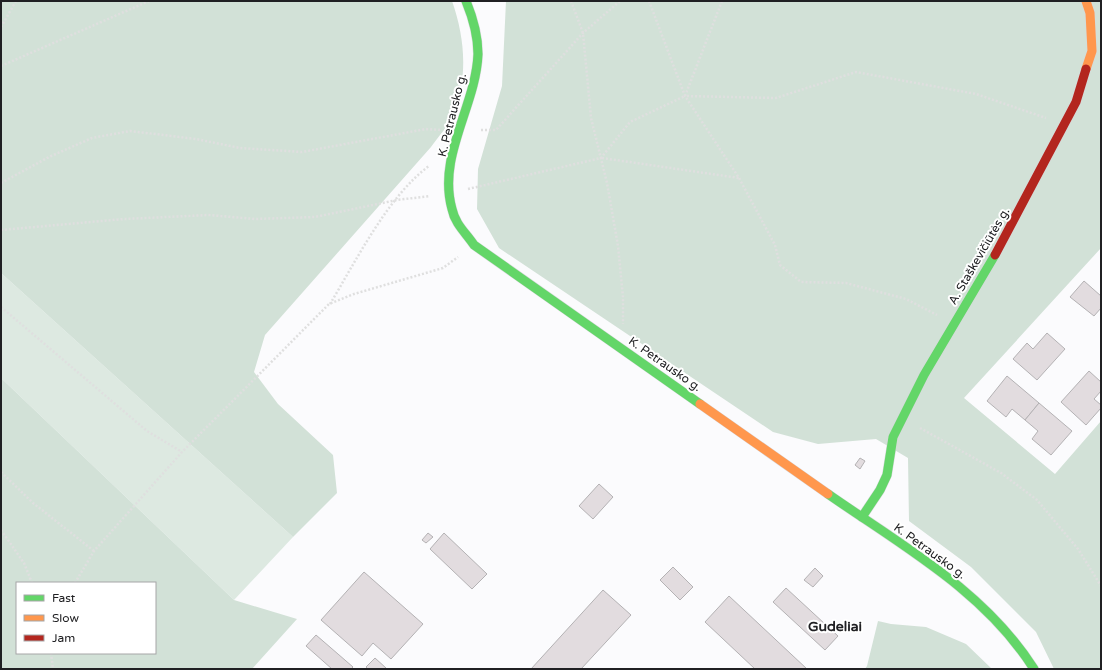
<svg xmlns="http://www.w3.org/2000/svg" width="1102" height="670" font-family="'Varela Round',sans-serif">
  <rect width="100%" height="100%" fill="#fbfbfd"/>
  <path fill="#dde9e1" d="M1,273L293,537L234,600L1,378Z"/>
  <g fill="#d2e1d7" fill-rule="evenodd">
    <path d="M1,1H452C465,38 468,76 454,114C449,125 438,137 431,147L265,335L254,372L278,404L333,455L337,493L293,537L1,273Z"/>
    <path d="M506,1H1101V248L964,398L1055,474L1101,421V669H1054L1036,632L971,567L909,521L908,458L876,439L818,444L773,432L499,248L477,209L478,169L502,86Z"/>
    <path d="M1,378L234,600L297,619L252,669H1ZM17,583H155V653H17Z"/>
    <path d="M878,621L891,624L926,627L966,644L992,669H865L867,666Z"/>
  </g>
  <g fill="#e2dcdf" stroke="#b4b2b4">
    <path d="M1084,281L1101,296V308L1094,316L1070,297Z"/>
    <path d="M1047,333L1065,349L1037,380L1013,359L1027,343L1033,349Z"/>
    <path d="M1089,371L1101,382V391L1094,399L1101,405V408L1086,425L1061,402Z"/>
    <path d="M1007,376L1039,403L1025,420L1012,409L1006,417L987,401Z"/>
    <path d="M1039,403L1072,431L1051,455L1032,439L1038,431L1025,420Z"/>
    <path d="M860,458L865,461L860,469L855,465Z"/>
    <path d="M599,484L613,497L593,519L579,506Z"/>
    <path d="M428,533L433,537L426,543L422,540Z"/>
    <path d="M444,533L487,574L472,589L430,549Z"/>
    <path d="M673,567L693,587L680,600L660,580Z"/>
    <path d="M815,568L823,576L813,587L804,580Z"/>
    <path d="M364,572L423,624L391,659L373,643L362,656L321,620Z"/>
    <path d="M786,588L838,636L825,650L773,602Z"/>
    <path d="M603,590L631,615L581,669H531Z"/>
    <path d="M729,596L807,669H755L705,622Z"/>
    <path d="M316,635L353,667L351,669H332L306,646Z"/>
    <path d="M375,658L386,668L385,669H368L366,667Z"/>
  </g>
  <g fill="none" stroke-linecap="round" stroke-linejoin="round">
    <defs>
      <g id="fast">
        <path d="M466,1C473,18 478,36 478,54C476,106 437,156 452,209C455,224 466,233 474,245L700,404"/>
        <path d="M828,494C901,545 985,591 1034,669"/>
        <path d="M862,517L880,490L887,475L893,437L924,375L995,255"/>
      </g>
      <g id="slow">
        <path d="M1086,1L1090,13L1092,51L1086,69"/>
        <path d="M700,404L828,494"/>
      </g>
      <path id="jam" d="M995,255L1076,102L1086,69"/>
    </defs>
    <use href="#fast" stroke="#d8d8dc" stroke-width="10"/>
    <use href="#slow" stroke="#d8d8dc" stroke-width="10"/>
    <use href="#jam" stroke="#d8d8dc" stroke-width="10"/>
    <g stroke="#dfdfdf" stroke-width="2.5" stroke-dasharray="2 2" stroke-linecap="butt">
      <path d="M571,1L583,33L591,118L607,183L618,246L623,297V324"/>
      <path d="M649,1L685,96L739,178L775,245L780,265L801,282L846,283L906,299L937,315"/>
      <path d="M722,1L685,96L776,98L856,72L976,94L1046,118"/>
      <path d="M1,27L16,1"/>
      <path d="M1,66L149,1"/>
      <path d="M481,130H496L583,33L620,1"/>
      <path d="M602,158L739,178"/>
      <path d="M1,183L49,157L92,138L130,131L196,139L240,148L302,152L399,134L426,129L440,130"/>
      <path d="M468,189L601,158L630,122L685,96"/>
      <path d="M1,230L124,219L209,215L255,219L315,217L397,200L430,196"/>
      <path d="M330,304C356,261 388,196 429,166"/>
      <path d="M1,307L147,431L182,452"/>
      <path d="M920,428L1001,473L1037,500L1078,549L1101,586"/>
      <path d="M1,472L33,503L94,551"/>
      <path d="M1,530L24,563L32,583"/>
      <path d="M75,583L94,551L182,452L329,304L354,294L443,268L458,257"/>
      <path d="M51,653L53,669"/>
    </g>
    <use href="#fast" stroke="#63d668" stroke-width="9"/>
    <use href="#slow" stroke="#ff974d" stroke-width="9"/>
    <use href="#jam" stroke="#b3261e" stroke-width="9"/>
  </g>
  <g text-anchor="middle" stroke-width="4" stroke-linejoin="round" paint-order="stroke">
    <g font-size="12" fill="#202023" stroke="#fff">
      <text transform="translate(452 115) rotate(-76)" y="4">K. Petrausko g.</text>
      <text transform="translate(979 256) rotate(-60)" y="4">A. Staškevičiūtės g.</text>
      <text transform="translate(665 364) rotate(35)" y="4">K. Petrausko g.</text>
      <text transform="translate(930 551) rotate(36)" y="4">K. Petrausko g.</text>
    </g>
    <g font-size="14" font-weight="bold" fill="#202023" stroke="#fff">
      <text x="835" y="631">Gudeliai</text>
    </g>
  </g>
  <rect width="1102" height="670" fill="none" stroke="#202023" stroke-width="4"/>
  <rect x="16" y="582" width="140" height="72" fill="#ffffff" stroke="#a6a6a7"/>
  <rect x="24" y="595" width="20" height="6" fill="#63d668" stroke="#a6a6a7"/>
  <text x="52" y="602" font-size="12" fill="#202023">Fast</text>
  <rect x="24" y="615" width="20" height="6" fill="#ff974d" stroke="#a6a6a7"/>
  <text x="52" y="622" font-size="12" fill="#202023">Slow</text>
  <rect x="24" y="635" width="20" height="6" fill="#b3261e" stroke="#a6a6a7"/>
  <text x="52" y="642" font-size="12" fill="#202023">Jam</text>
</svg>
